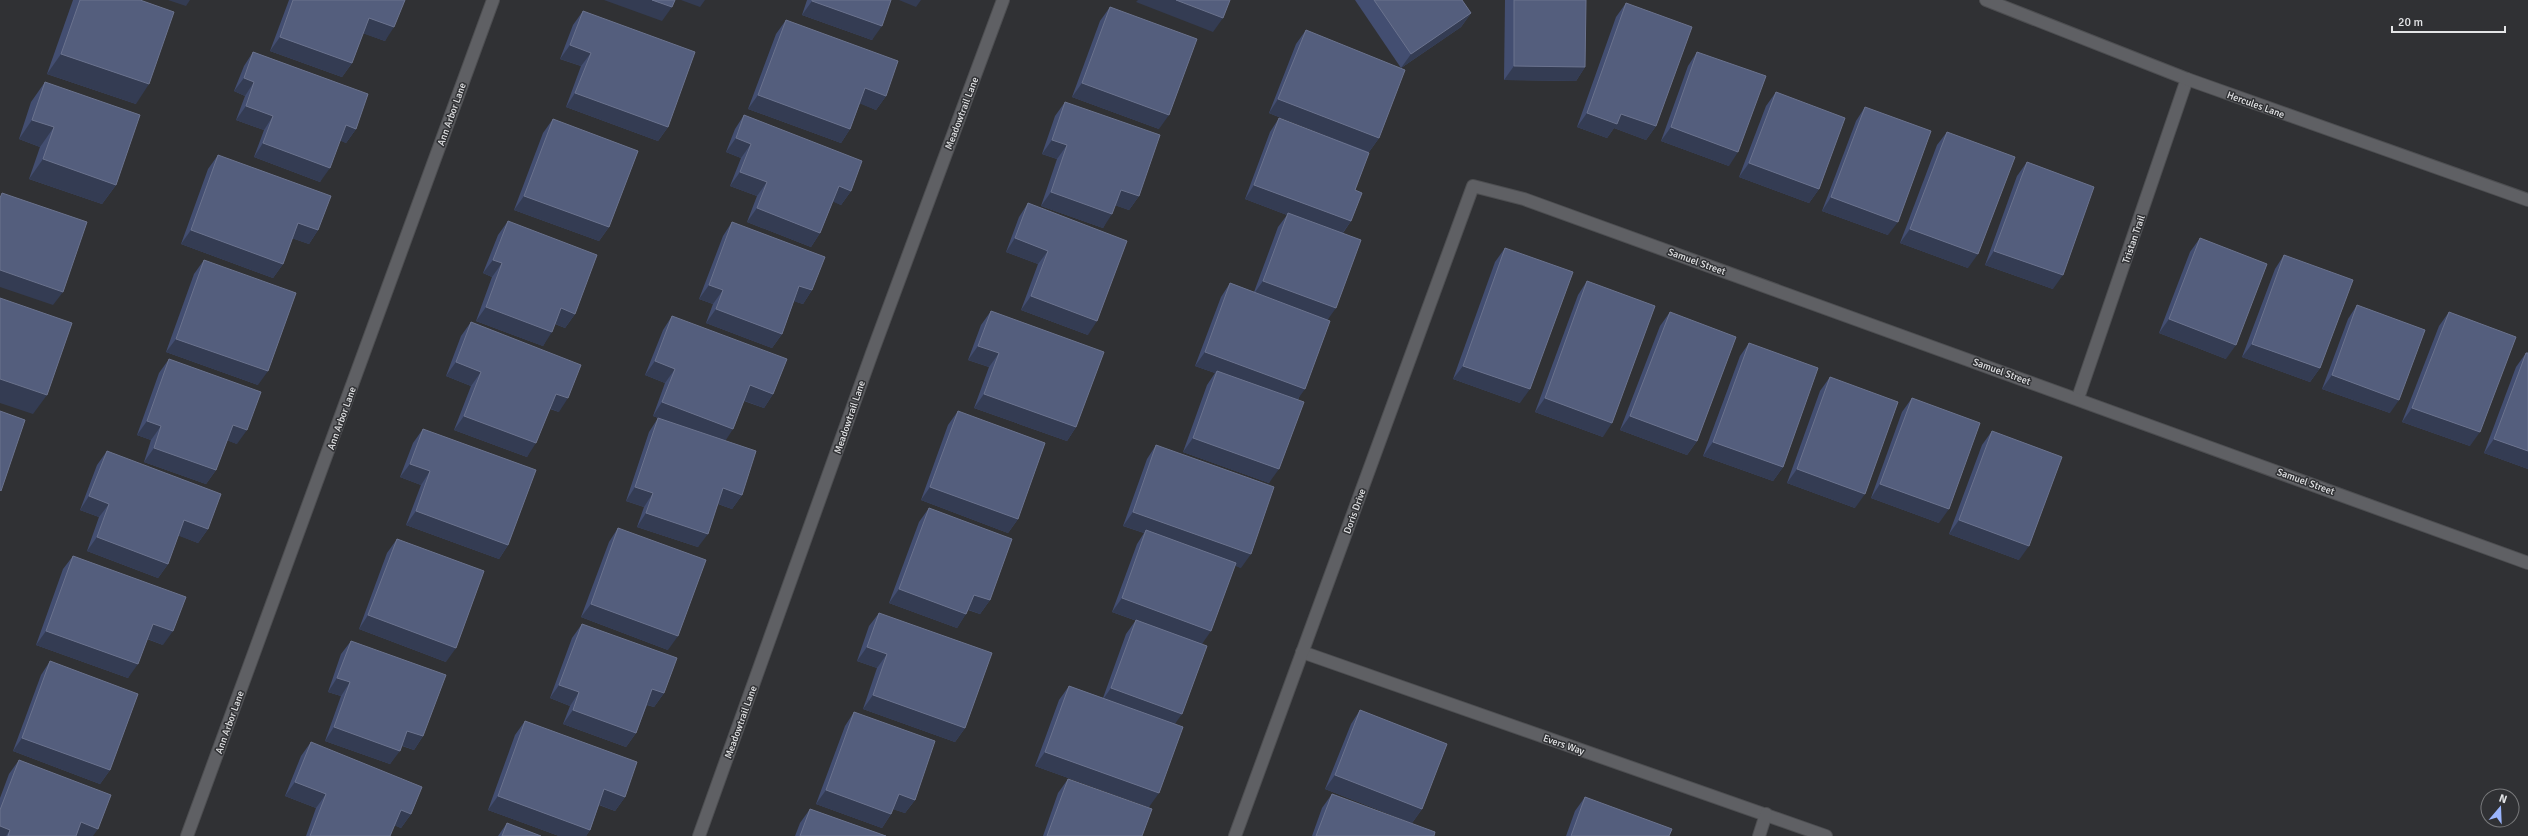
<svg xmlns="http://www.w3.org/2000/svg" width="2528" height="836" font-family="Signika,sans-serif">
  <rect width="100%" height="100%" fill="#303134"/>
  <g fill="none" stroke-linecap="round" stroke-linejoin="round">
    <defs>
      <g id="street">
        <path d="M2078,398L2187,79"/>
        <path d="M1302,652L1826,836"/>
        <path d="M187,836L493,0"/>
        <path d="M699,836L872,353L1003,0"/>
        <path d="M1235,836L1473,186L1524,199L2528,563"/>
        <path d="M1759,836L1766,814"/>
      </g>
      <path id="secondary" d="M1986,0L2187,79L2528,200"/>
    </defs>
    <use href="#street" stroke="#4d4e51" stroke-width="14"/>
    <use href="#secondary" stroke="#4d4e51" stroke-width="14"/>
    <use href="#street" stroke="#5f6064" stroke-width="12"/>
    <use href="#secondary" stroke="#5f6064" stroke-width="12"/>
  </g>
  <g fill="#434e71">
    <path d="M73,0H140L136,104L47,74Z"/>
    <path d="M289,0H405L385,41L363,33L352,63L342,77L270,51Z"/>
    <path d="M807,0H891L872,40L802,15Z"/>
    <path d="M1355,0H1462L1471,13L1461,27L1401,68Z"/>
    <path d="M1505,0H1586L1585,67L1576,81L1504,80Z"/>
    <path d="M1626,3L1656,126L1646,140L1614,128L1607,138L1577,127L1616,17Z"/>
    <path d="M1110,7L1159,129L1072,97L1100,21Z"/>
    <path d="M583,11L668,127L658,141L566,107L581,66L560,59L573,25Z"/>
    <path d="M786,20L886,96L876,110L860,103L850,129L841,143L748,109L776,34Z"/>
    <path d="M1306,30L1379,138L1369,152L1355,190L1351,221L1343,233L1328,320L1298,400L1269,483L1183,452L1207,385L1215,373L1195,366L1221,297L1230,283L1254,292L1278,227L1287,215L1245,199L1270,132L1279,118L1369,152L1269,113L1296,44Z"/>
    <path d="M253,52L356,129L346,143L340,140L320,182L254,157L264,130L236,120L245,96L234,91L244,66Z"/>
    <path d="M1697,52L1729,166L1661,141L1688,66Z"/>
    <path d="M45,82L116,185L102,204L29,179L40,147L19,139L31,102Z"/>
    <path d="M1776,92L1819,189L1809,203L1739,177L1766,106Z"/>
    <path d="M1065,102L1139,196L1129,210L1115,205L1103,228L1041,206L1057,159L1042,154L1055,116Z"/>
    <path d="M1865,107L1888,235L1822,211L1856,121Z"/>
    <path d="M744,115L851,191L841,205L833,201L820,233L811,247L747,222L757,196L730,186L741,158L726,152L735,129Z"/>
    <path d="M553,119L609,227L599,241L514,210L543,133Z"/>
    <path d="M1947,132L1968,268L1900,243L1937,145Z"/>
    <path d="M218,155L318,230L309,244L292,238L283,264L273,278L181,244L208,169Z"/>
    <path d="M2027,162L2053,289L1985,265L2017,176Z"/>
    <path d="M1028,203L1088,335L1021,310L1038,264L1006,252L1019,217Z"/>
    <path d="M508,221L575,314L565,328L555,324L543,346L476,321L492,277L483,273L498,235Z"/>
    <path d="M732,222L812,290L803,304L794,301L782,334L772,348L706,323L713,304L699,299L723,236Z"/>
    <path d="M2200,238L2226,359L2159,333L2190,252Z"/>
    <path d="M1505,248L1520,403L1453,379L1495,262Z"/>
    <path d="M2284,255L2320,368L2310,382L2242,357L2275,269Z"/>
    <path d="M204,260L258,385L166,352L194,274Z"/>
    <path d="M1587,281L1603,437L1535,412L1578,295Z"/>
    <path d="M2357,305L2390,413L2322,389L2348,319Z"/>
    <path d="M991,311L1076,427L1067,441L974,408L989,367L968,360L981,325Z"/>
    <path d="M1670,312L1697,441L1687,455L1620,430L1660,326Z"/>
    <path d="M2449,312L2470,446L2402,422L2439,326Z"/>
    <path d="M672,316L773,394L764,408L744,401L725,441L742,495L732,509L718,504L698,547L637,527L644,507L626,501L649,432L658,418L653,416L665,383L645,375L663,330Z"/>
    <path d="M471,322L559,412L550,409L527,457L454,430L471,386L446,376L461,336Z"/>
    <path d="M1749,343L1783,467L1773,481L1703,456L1740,356Z"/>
    <path d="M2526,353H2528V469L2484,453L2516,367Z"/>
    <path d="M169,359L237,444L227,440L216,470L206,484L144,462L151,440L137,435L159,373Z"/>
    <path d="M1830,377L1855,508L1787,483L1820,391Z"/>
    <path d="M1912,398L1939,523L1871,498L1902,412Z"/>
    <path d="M958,411L1018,519L1008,533L921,500L948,425Z"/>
    <path d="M423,429L508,545L499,559L406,525L421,485L400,477L413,443Z"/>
    <path d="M1992,431L2019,560L1949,534L1982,445Z"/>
    <path d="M1156,445L1241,568L1235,565L1202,644L1175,724L1149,807L1035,766L1059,700L1069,686L1103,698L1126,634L1136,620L1181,637L1112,612L1137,544L1144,533L1123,526L1147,459Z"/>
    <path d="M107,451L208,529L198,543L178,535L168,564L158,578L87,551L99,517L80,510L97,465Z"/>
    <path d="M929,508L990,600L980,614L968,610L957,628L889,603L919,522Z"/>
    <path d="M618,528L668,650L581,617L609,542Z"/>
    <path d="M397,539L446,662L359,629L387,553Z"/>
    <path d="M73,556L163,645L147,639L128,678L36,645L63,569Z"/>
    <path d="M879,613L965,728L955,742L863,709L877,668L857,661L869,626Z"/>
    <path d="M582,624L664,693L654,707L647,705L636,733L626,747L563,724L570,706L550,698L572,638Z"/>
    <path d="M351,641L423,736L414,750L402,746L390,764L325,741L341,696L328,692L341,654Z"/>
    <path d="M50,661L110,770L100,784L13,751L41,675Z"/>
    <path d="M1360,710L1422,809L1412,823L1325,789L1351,724Z"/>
    <path d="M854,712L915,800L905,813L893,809L891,814L882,828L816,804L845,726Z"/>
    <path d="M525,721L625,797L615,811L599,805L590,830L586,836H559L488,810L515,735Z"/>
    <path d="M311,742L411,814L401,828L394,825L390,836H306L316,808L285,796L301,756Z"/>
    <path d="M19,760L93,836H0V798L9,774Z"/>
    <path d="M1068,779L1142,836H1043L1058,793Z"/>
    <path d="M1332,794L1434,836H1312L1322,808Z"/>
    <path d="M1585,797L1669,836H1566L1575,811Z"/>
    <path d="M810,809L886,836H795L800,823Z"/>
    <path d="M507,823L541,836H498Z"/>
  </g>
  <g fill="#343c53">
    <path d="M168,0H190L186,6Z"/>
    <path d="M604,0H652L672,7L662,21Z"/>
    <path d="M681,0H705L700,7Z"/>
    <path d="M899,0H921L916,7Z"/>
    <path d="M1138,0H1176L1223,18L1213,32L1136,2Z"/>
    <path d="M812,1L882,26L872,40L802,15Z"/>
    <path d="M1471,13L1461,27L1401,68L1411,54Z"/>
    <path d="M369,18L394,27L385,41L359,32Z"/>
    <path d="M280,37L352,63L342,77L270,51Z"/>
    <path d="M570,45L591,53L581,66L560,59Z"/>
    <path d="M61,54L149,84L136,104L47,74Z"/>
    <path d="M1514,66L1585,67L1576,81L1504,80Z"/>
    <path d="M244,78L254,82L245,96L234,91Z"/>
    <path d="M1082,83L1169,115L1159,129L1072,97Z"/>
    <path d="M865,88L886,96L876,110L856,102Z"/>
    <path d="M575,93L668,127L658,141L566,107Z"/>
    <path d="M758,95L850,129L841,143L748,109Z"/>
    <path d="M1278,99L1379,138L1369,152L1269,113Z"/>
    <path d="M246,106L273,116L264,130L236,120Z"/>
    <path d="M1587,113L1621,114L1656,126L1646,140L1614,128L1607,138L1577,127Z"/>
    <path d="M32,120L54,127L40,147L19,139Z"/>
    <path d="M346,125L356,129L346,143L336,139Z"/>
    <path d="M1671,127L1738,152L1729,166L1661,141Z"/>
    <path d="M736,138L751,144L741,158L726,152Z"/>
    <path d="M1052,140L1067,145L1057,159L1042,154Z"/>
    <path d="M263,143L330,168L320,182L254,157Z"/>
    <path d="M43,159L116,185L102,204L29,179Z"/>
    <path d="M1749,163L1819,189L1809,203L1739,177Z"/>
    <path d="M740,172L767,182L757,196L730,186Z"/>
    <path d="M1254,185L1351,221L1341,235L1288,213L1287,215L1245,199Z"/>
    <path d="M839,186L851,191L841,205L829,200Z"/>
    <path d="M1121,190L1139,196L1129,210L1111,204Z"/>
    <path d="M1051,192L1112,214L1103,228L1041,206Z"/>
    <path d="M524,196L609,227L599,241L514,210Z"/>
    <path d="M1831,197L1898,222L1888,235L1822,211Z"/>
    <path d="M757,208L820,233L811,247L747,222Z"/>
    <path d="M298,223L318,230L309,244L288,237Z"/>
    <path d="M1910,229L1978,254L1968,268L1900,243Z"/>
    <path d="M191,230L283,264L273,278L181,244Z"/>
    <path d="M1015,238L1048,251L1038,264L1006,252Z"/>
    <path d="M1994,251L2063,275L2053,289L1985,265Z"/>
    <path d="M493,260L502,263L492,277L483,273Z"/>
    <path d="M0,270L63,292L53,305L0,287Z"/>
    <path d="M1263,281L1336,308L1326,322L1253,295Z"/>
    <path d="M709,285L723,290L713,304L699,299Z"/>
    <path d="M799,286L812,290L803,304L790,300Z"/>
    <path d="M1031,296L1097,321L1088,335L1021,310Z"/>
    <path d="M486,307L552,332L543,346L476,321Z"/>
    <path d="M561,308L575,314L565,328L551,322Z"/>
    <path d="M716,309L782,334L772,348L706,323Z"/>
    <path d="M2169,319L2236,345L2226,359L2159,333Z"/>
    <path d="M176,339L268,371L258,385L166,352Z"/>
    <path d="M2252,344L2320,368L2310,382L2242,357Z"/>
    <path d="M978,346L999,353L989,367L968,360Z"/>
    <path d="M1205,352L1305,389L1295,403L1217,371L1215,373L1195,366Z"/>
    <path d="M655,361L675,369L665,383L645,375Z"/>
    <path d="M456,362L481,372L471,386L446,376Z"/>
    <path d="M1463,366L1530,389L1520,403L1453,379Z"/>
    <path d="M2332,375L2399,400L2390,413L2322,389Z"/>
    <path d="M0,379L47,395L33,414L0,403Z"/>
    <path d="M750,385L773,394L764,408L740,399Z"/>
    <path d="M556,394L568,398L559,412L546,407Z"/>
    <path d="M984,394L1076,427L1067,441L974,408Z"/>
    <path d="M1545,398L1612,423L1603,437L1535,412Z"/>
    <path d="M662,402L733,429L724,443L653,416Z"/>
    <path d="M2412,408L2480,432L2470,446L2402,422Z"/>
    <path d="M464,416L536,443L527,457L454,430Z"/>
    <path d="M1630,416L1697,441L1687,455L1620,430Z"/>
    <path d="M147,421L161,426L151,440L137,435Z"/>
    <path d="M233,425L247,430L237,444L223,439Z"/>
    <path d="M1193,438L1279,469L1269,483L1183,452Z"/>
    <path d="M2494,439L2528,451V469L2484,453Z"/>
    <path d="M1713,442L1783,467L1773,481L1703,456Z"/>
    <path d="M154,448L216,470L206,484L144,462Z"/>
    <path d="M410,464L430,471L421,485L400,477Z"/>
    <path d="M1797,469L1865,494L1855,508L1787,483Z"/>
    <path d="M1880,484L1949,509L1939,523L1871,498Z"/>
    <path d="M635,487L653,493L644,507L626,501Z"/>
    <path d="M930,487L1018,519L1008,533L921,500Z"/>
    <path d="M723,488L742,495L732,509L713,502Z"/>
    <path d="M89,496L109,504L99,517L80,510Z"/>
    <path d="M416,511L508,545L499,559L406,525Z"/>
    <path d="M1133,512L1251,554L1241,568L1145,534L1146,530L1144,533L1123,526Z"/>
    <path d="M646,513L708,534L698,547L637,527Z"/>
    <path d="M184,520L208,529L198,543L174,534Z"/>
    <path d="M1959,520L2029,546L2019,560L1949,534Z"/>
    <path d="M97,537L168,564L158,578L87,551Z"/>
    <path d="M899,589L966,614L957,628L889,603Z"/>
    <path d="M974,595L990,600L980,614L964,608Z"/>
    <path d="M1122,598L1211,631L1202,644L1112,612Z"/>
    <path d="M591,604L678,636L668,650L581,617Z"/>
    <path d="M368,615L456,648L446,662L359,629Z"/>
    <path d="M153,624L173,631L163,645L143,637Z"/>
    <path d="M46,631L138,664L128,678L36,645Z"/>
    <path d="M867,647L887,654L877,668L857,661Z"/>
    <path d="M337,678L350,682L341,696L328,692Z"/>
    <path d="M559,685L579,692L570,706L550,698Z"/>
    <path d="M1111,688L1182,714L1172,728L1101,702Z"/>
    <path d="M652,689L664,693L654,707L642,703Z"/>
    <path d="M873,695L965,728L955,742L863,709Z"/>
    <path d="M573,710L636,733L626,747L563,724Z"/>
    <path d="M334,727L400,751L390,764L325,741Z"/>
    <path d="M407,731L423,736L414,750L398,744Z"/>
    <path d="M22,738L110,770L100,784L13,751Z"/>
    <path d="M1045,752L1159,793L1149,807L1035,766Z"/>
    <path d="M1335,775L1422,809L1412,823L1325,789Z"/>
    <path d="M295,782L326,794L316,808L285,796Z"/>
    <path d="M604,789L625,797L615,811L595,803Z"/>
    <path d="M826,790L891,814L882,828L816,804Z"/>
    <path d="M899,794L915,800L905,813L889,808Z"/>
    <path d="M498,796L590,830L586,836H559L488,810Z"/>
    <path d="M401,810L411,814L401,828L391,824Z"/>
    <path d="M81,822L98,829L93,836H71Z"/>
    <path d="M0,826L10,830L6,836H0Z"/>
  </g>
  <g fill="#545e7d" stroke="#6b738e">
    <path d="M80,0H140L174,12L149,84L61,54Z"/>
    <path d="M293,0H405L394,27L369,18L352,63L280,37Z"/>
    <path d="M652,0H675L672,7Z"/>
    <path d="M812,0H891L882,26L812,1Z"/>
    <path d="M1176,0H1230L1223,18Z"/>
    <path d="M1374,0H1462L1471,13L1411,54Z"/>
    <path d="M1514,0H1586L1585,67L1514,66Z"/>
    <path d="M1626,3L1692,27L1656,126L1621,114L1617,124L1587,113Z"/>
    <path d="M1110,7L1197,39L1169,115L1082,83Z"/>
    <path d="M583,11L695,52L668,127L575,93L591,53L570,45Z"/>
    <path d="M786,20L898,61L886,96L865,88L850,129L758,95Z"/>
    <path d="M1306,30L1405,70L1379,138L1278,99Z"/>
    <path d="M253,52L368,94L356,129L346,125L330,168L263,143L273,116L246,106L254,82L244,78Z"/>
    <path d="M1697,52L1766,76L1738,152L1671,127Z"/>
    <path d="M45,82L140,115L116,185L43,159L54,127L32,120Z"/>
    <path d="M1776,92L1845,118L1819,189L1749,163Z"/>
    <path d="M1065,102L1160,135L1139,196L1121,190L1112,214L1051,192L1067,145L1052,140Z"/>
    <path d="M1865,107L1931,131L1898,222L1831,197Z"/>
    <path d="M744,115L862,161L851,191L839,186L820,233L757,208L767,182L740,172L751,144L736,138Z"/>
    <path d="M1279,118L1369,153L1355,190L1362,193L1351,221L1254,185Z"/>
    <path d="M553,119L638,151L609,227L524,196Z"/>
    <path d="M1947,132L2015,157L1978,254L1910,229Z"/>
    <path d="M218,155L331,196L318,230L298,223L283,264L191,230Z"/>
    <path d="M2027,162L2094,187L2063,275L1994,251Z"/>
    <path d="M2,193L87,222L63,292L0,270V198Z"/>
    <path d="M1028,203L1127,241L1097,321L1031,296L1048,251L1015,238Z"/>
    <path d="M1288,213L1361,240L1336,308L1263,281Z"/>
    <path d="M508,221L597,255L575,314L561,308L552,332L486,307L502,263L493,260Z"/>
    <path d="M732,222L825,257L812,290L799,286L782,334L716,309L723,290L709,285Z"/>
    <path d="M2200,238L2267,264L2236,345L2169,319Z"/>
    <path d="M1505,248L1573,272L1530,389L1463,366Z"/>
    <path d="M2284,255L2353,280L2320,368L2252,344Z"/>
    <path d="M204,260L296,293L268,371L176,339Z"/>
    <path d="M1587,281L1655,306L1612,423L1545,398Z"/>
    <path d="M1230,283L1330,321L1305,389L1205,352Z"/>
    <path d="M0,298L72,323L47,395L0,379Z"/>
    <path d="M2357,305L2425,330L2399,400L2332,375Z"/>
    <path d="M991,311L1104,352L1076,427L984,394L999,353L978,346Z"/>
    <path d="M1670,312L1736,337L1697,441L1630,416Z"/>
    <path d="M2449,312L2516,337L2480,432L2412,408Z"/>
    <path d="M672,316L787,359L773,394L750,385L733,429L662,402L675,369L655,361Z"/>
    <path d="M471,322L581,365L568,398L556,394L536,443L464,416L481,372L456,362Z"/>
    <path d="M1749,343L1818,368L1783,467L1713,442Z"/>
    <path d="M2526,353H2528V451L2494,439Z"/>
    <path d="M169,359L261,392L247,430L233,425L216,470L154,448L161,426L147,421Z"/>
    <path d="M1217,371L1304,402L1279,469L1193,438Z"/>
    <path d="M1830,377L1898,402L1865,494L1797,469Z"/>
    <path d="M1912,398L1980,423L1949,509L1880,484Z"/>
    <path d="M0,411L25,420L1,491L0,490Z"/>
    <path d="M958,411L1045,443L1018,519L930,487Z"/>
    <path d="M658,418L756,451L742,495L723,488L708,534L646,513L653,493L635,487Z"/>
    <path d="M423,429L536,470L508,545L416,511L430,471L410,464Z"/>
    <path d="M1992,431L2062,457L2029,546L1959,520Z"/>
    <path d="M1156,445L1274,487L1251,554L1133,512Z"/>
    <path d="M107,451L221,494L208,529L184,520L168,564L97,537L109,504L89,496Z"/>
    <path d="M929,508L1012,539L990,600L974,595L966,614L899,589Z"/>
    <path d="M618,528L706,560L678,636L591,604Z"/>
    <path d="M1146,530L1236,563L1211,631L1122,598Z"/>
    <path d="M397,539L484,571L456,648L368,615Z"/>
    <path d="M73,556L186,597L173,631L153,624L138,664L46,631Z"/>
    <path d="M879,613L992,653L965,728L873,695L887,654L867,647Z"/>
    <path d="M1136,620L1207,646L1182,714L1111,688Z"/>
    <path d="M582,624L677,658L664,693L652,689L636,733L573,710L579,692L559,685Z"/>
    <path d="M351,641L446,675L423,736L407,731L400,751L334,727L350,682L337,678Z"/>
    <path d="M50,661L138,694L110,770L22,738Z"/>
    <path d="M1069,686L1183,727L1159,793L1045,752Z"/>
    <path d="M1360,710L1447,744L1422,809L1335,775Z"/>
    <path d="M854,712L935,741L915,800L899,794L891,814L826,790Z"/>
    <path d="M525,721L637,762L625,797L604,789L590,830L498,796Z"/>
    <path d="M311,742L422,787L411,814L401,810L390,836H310L326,794L295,782Z"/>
    <path d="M19,760L111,795L98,829L81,822L76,836H8L10,830L0,826V810Z"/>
    <path d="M1068,779L1152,809L1142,836H1047Z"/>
    <path d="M1332,794L1435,832L1434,836H1316Z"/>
    <path d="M1585,797L1672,829L1669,836H1571Z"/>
    <path d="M810,809L886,836H800Z"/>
    <path d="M507,823L541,836H502Z"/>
  </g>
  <g text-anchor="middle" stroke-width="3" stroke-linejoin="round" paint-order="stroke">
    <g font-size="10" fill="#e3e4e6" stroke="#303134">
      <text transform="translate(2256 104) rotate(20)" y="4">Hercules Lane</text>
      <text transform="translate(961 113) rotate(-69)" y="4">Meadowtrail Lane</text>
      <text transform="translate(451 114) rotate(-70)" y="4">Ann Arbor Lane</text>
      <text transform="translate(2133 239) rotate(-71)" y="4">Tristan Trail</text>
      <text transform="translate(1697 261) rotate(20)" y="4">Samuel Street</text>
      <text transform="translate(2002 371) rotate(20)" y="4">Samuel Street</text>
      <text transform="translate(849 417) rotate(-71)" y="4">Meadowtrail Lane</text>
      <text transform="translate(341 418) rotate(-70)" y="4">Ann Arbor Lane</text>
      <text transform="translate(2306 481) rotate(20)" y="4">Samuel Street</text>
      <text transform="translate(1354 511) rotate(-70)" y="4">Doris Drive</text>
      <text transform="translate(229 722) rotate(-70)" y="4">Ann Arbor Lane</text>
      <text transform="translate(740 722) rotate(-70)" y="4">Meadowtrail Lane</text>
      <text transform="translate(1564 744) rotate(19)" y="4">Evers Way</text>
    </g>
  </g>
  <g transform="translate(2500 808) rotate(19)"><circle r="19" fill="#303134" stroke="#78797b"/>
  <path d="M0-3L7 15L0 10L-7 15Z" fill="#9bb5fd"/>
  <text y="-6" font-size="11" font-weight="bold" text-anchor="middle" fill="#e3e4e6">N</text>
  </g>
  <path d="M2392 26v6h113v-6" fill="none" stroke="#e3e4e6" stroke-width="2"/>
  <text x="2398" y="26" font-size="12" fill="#e3e4e6" stroke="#303134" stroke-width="3" paint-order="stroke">20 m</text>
</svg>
